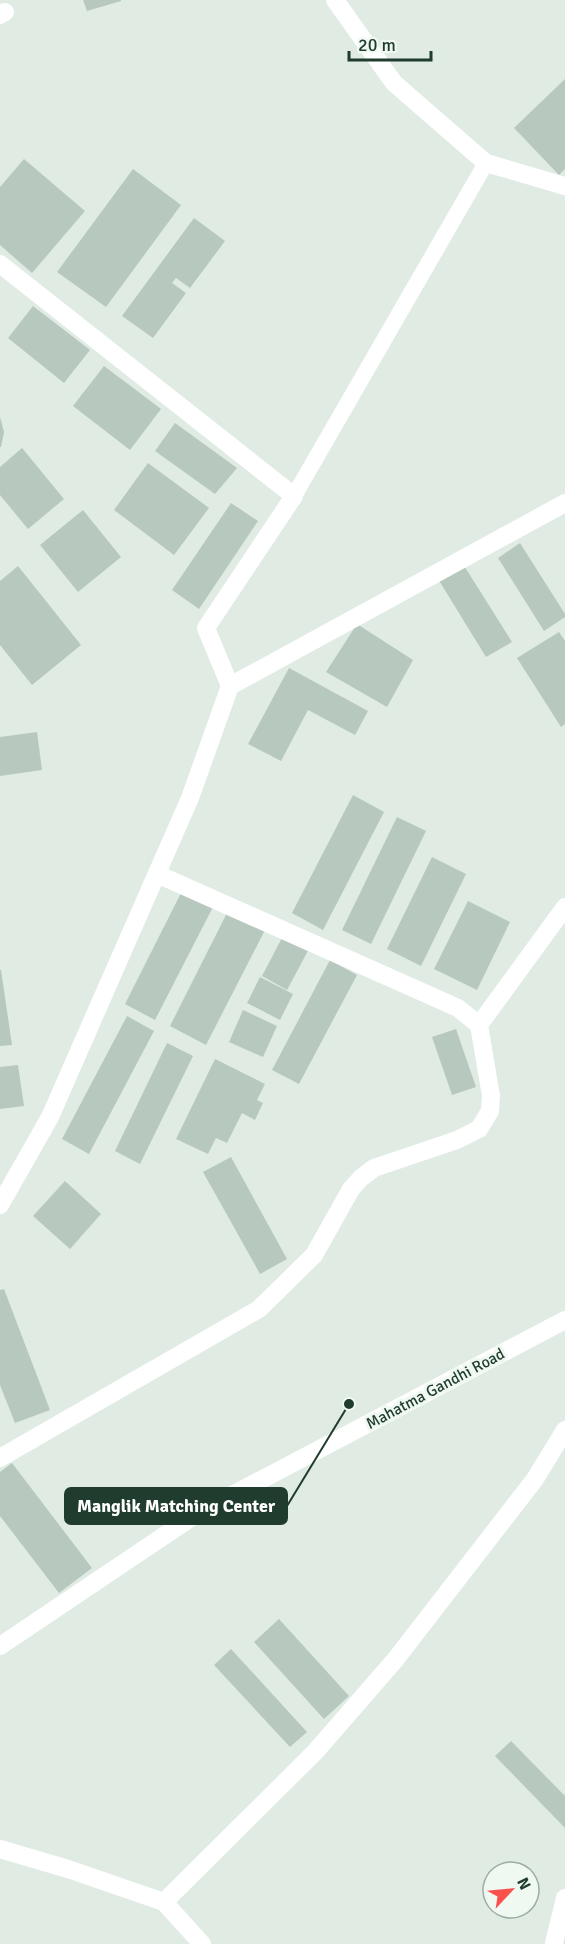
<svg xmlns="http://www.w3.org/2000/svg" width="565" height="1944" font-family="Signika,sans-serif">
  <rect width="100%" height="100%" fill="#dfebe3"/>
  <g fill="#b7c9be">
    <path d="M83,0H121V1L87,11Z"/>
    <path d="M565,79V169L559,175L514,128Z"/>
    <path d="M24,159L85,211L32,273L0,245V187Z"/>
    <path d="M133,169L181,205L106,307L57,272Z"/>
    <path d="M194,218L225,241L190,288L176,278L172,283L186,293L153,338L122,316Z"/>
    <path d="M33,306L90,350L64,383L8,338Z"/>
    <path d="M104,366L161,409L130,450L73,406Z"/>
    <path d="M0,417L4,432L1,447H0Z"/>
    <path d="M175,423L237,468L215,494L155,451Z"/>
    <path d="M22,448L64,499L28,529L0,495V467Z"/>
    <path d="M148,463L209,508L174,555L114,510Z"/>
    <path d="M231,503L258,521L199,609L172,590Z"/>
    <path d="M83,510L121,557L78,592L40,545Z"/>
    <path d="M520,543L565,614V617L544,631L498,558Z"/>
    <path d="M463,564L512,642L486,657L438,579Z"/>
    <path d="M18,566L81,645L32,685L0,645V581Z"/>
    <path d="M357,624L413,660L387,707L326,672Z"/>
    <path d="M559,632L565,641V724L561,727L517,658Z"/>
    <path d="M289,668L368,711L355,735L308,710L281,761L248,744Z"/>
    <path d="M37,732L42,770L0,776V737Z"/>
    <path d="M353,795L384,812L323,930L292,913Z"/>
    <path d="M397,817L426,831L371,944L342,930Z"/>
    <path d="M432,857L466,874L421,966L387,949Z"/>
    <path d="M182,891L213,907L155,1020L125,1004Z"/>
    <path d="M468,901L510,922L477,990L434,969Z"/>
    <path d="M228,911L265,930L206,1045L170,1026Z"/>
    <path d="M284,934L310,947L287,990L262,976Z"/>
    <path d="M330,960L357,975L299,1084L272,1070Z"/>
    <path d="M0,970H1L12,1045L0,1046Z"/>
    <path d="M260,977L293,994L280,1020L247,1003Z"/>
    <path d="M243,1010L277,1026L263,1057L229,1042Z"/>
    <path d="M127,1016L154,1031L89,1154L62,1139Z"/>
    <path d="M456,1029L476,1087L452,1095L432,1037Z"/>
    <path d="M167,1043L193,1056L140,1164L115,1151Z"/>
    <path d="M215,1059L265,1084L257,1100L263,1103L255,1120L242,1113L227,1143L216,1138L208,1154L176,1139Z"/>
    <path d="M18,1065L24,1106L0,1109V1067Z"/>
    <path d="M231,1157L287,1259L260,1274L203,1172Z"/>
    <path d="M65,1181L101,1214L70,1249L33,1216Z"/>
    <path d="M4,1289L50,1410L15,1423L0,1385V1290Z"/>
    <path d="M12,1463L92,1568L59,1593L0,1516V1472Z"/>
    <path d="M279,1619L349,1696L324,1719L254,1642Z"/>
    <path d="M231,1649L307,1732L290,1747L214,1665Z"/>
    <path d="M511,1741L565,1796V1828L495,1756Z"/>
  </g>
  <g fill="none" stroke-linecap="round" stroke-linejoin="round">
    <path stroke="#fff" stroke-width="16" d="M294,496L486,163"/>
    <g stroke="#fff" stroke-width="18">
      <path d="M0,15L5,12"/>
      <path d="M0,264L294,496L206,628L230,686L190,798L50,1117L0,1205"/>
      <path d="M230,686L565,503"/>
      <path d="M479,1025L565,907"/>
      <path d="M0,1458L259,1309L314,1255L351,1189L361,1178L374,1168L457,1140L479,1129L490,1111L491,1096L479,1025L458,1008L157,874"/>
      <path d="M164,1902L315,1752L395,1660L535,1479L565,1430"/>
      <path d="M554,1943L565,1898"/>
    </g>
    <g stroke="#fff" stroke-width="18">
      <path d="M335,0L394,83L486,163L565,186"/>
      <path d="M0,1646L198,1513L565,1320"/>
      <path d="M0,1849L68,1869L164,1902L202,1944"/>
    </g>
  </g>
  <g text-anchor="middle" stroke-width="6" stroke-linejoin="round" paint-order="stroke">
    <g font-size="16" fill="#1f3c2e" stroke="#f0f8f2">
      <text transform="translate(435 1388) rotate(-28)" y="6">Mahatma Gandhi Road</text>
    </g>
  </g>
  <path fill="none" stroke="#1f3c2e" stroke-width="2" d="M349 1404L287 1506"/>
  <circle fill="#1f3c2e" stroke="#f0f8f2" stroke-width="2" cx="349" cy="1404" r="6"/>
  <rect fill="#1f3c2e" stroke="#1f3c2e" stroke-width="2" x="65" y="1488" width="222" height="36" rx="6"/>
  <g font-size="18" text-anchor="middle" font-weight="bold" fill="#fff">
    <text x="176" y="1512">Manglik Matching Center</text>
  </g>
  <g transform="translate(511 1890) rotate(64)"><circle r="28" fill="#f0f8f2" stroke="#9cada4" stroke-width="1.5"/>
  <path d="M0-4.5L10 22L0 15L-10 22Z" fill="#fb514d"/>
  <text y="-9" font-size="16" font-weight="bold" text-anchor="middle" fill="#1f3c2e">N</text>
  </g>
  <path d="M349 51v9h82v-9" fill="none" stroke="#1f3c2e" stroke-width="3"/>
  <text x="358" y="51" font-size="18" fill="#1f3c2e" stroke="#f0f8f2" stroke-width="4.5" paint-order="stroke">20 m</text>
</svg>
